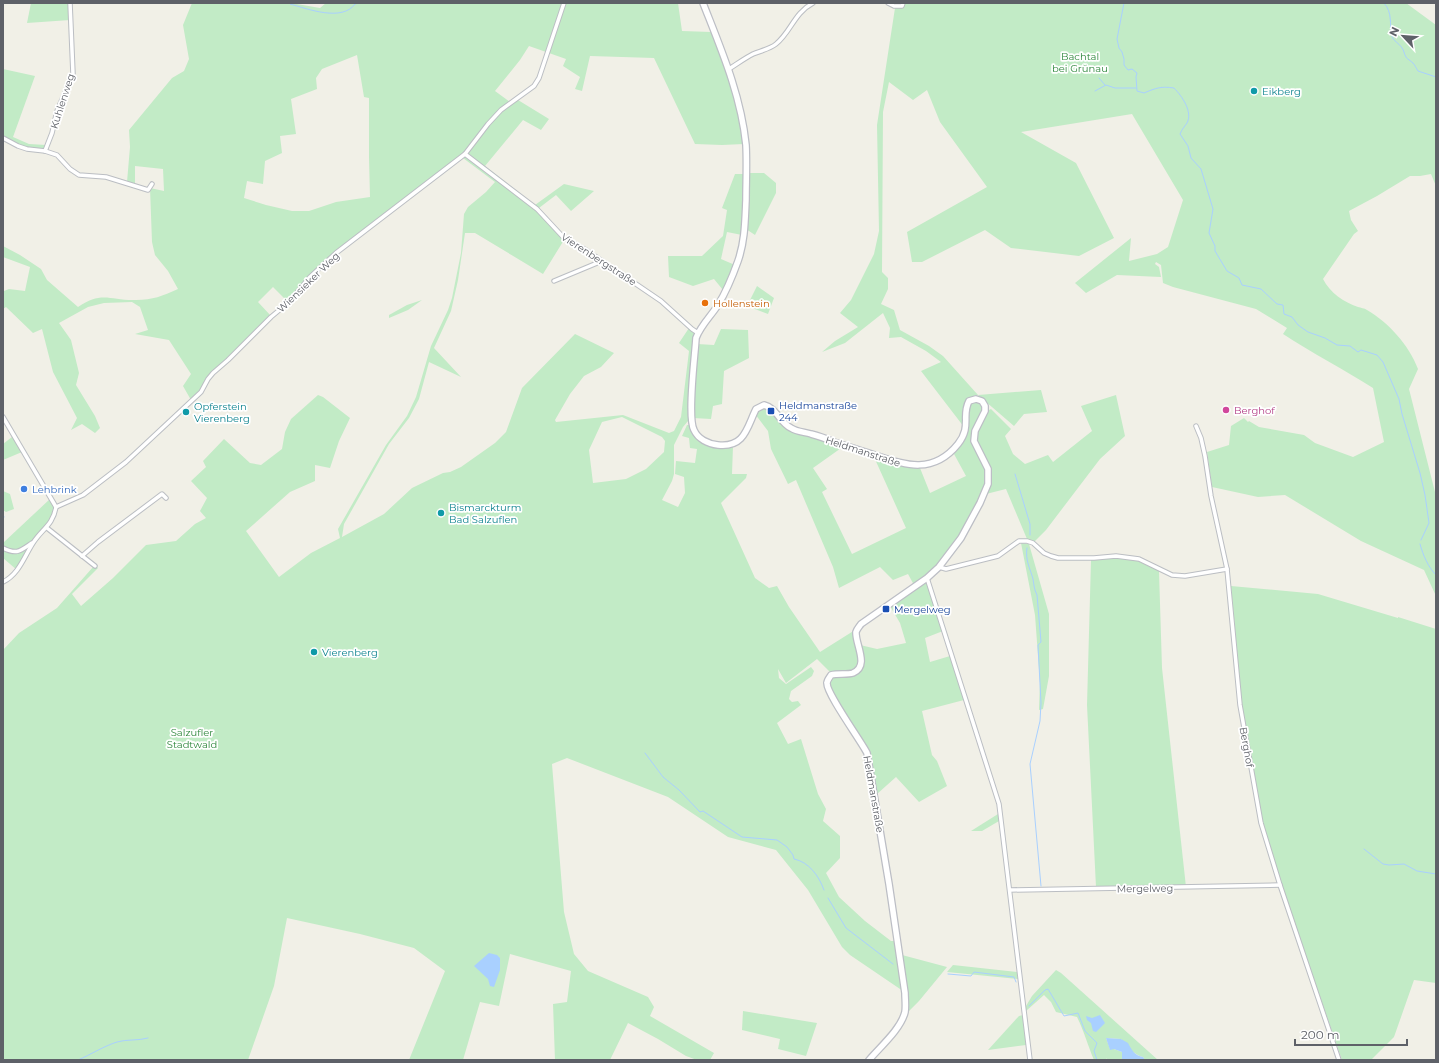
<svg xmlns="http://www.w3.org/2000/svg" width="1439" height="1063" font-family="Montserrat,sans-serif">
  <rect width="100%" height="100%" fill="#f1f0e7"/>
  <g fill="#c2ebc6" fill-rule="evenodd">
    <path d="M31,3H70V20L27,23Z"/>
    <path d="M192,3H291L320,8L326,3H678L682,31L711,32L727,68L738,111L744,144L722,145L695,144L654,58L590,56L582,91L575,89L580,77L563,66L566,59L529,46L520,60L495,91L510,102L486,123L464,153L335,253L287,301L273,287L258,302L271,316L228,359L212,371L206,378L200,391L191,400L183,386L191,374L169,340L135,334L148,330L140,307L132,302L104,303L88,307L59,323L71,340L79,373L76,385L95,416L100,428L95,433L82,424L71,430L77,418L53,372L42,329L33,333L6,307L3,309V294L4,291L9,289L25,291L30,267L3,257V246L20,255L41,269L47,280L78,307C102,290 111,301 136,300C153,300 162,296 178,289L168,271L155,255L152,242L150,188L164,191L163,169L135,166V184L127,182L130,147L129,130L172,78L184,71L189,59L183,25ZM357,55L364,97L369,98V157L370,197L336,202L309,211H292L266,205L244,198L247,181L263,184L265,161L282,153L280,136L296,134L291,99L317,89L316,78L322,69Z"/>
    <path d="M904,3H1406L1436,25V186L1431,174L1420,176H1410L1377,196L1349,211L1351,220L1358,231L1354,234L1323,279C1330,293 1344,302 1358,307C1361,308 1364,308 1367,310C1389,323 1409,345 1418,369L1409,389L1436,496V596L1424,570L1361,541L1285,495L1258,497L1212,487L1207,452L1229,445L1231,426L1244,418L1248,422L1249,421L1259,427L1304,435L1315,443L1353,457L1384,442L1373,388C1343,369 1312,353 1283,334L1287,328L1256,309L1173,287L1163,283L1161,265L1156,262L1155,264L1159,267L1161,277L1117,275L1086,293L1075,283L1131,238L1129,261L1157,254L1168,247L1183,200L1132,114L1021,132L1076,163L1114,238L1079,256L1011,248L985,230L922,262H912L907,232L987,187L940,122L927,90L913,100L889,82L883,112L882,272L888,278V289L881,304L894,310L900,330L929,346L943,356L978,395L1041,390L1047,412L1024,414L1014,426L978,395C961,397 964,414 964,427L921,371L941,362L926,351L901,337L889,338L890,328L883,313L845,343L822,352L835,341L858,327L840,313L851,300L874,254L879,231L877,125L895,8L902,7Z"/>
    <path d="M3,69L35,76L13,137L29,144L46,145L44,150L27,148L18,145L3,137Z"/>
    <path d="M518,100L549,119L541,130L523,120L485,166L535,205L564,184L594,191L571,211L556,195L539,208L565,238L564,240L543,274L475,233H465L458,280L451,311L434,348L461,377L429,362L419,399L409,418L389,444L344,524L342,537L384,514L412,488L443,473L450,472L461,467L495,443L506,432L522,388L575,334L614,353L601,367L584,376L570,394L555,420L556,422L623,415L669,433L674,431L681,417L689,351L679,343L689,328L695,334L688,421L683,427L674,445V474L672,481L662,500L678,507L685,493L684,477L675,474L676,461L695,463L697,449L690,448L689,438L682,436L687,425H690L702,441L733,446L732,474H747L746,478L721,503L755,578L769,588L777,586L789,607L820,652L855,630C857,642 867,669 850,672C844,674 837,673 831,673L817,659L786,683L778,669L779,678L786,684L811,667L814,671L812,676L791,691L789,699L792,702L798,701L801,705L777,723L788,744L801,739L818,794L826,809L823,821L840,836V858L826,873L839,897L865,921L891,941H896L903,991L850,955L842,947L808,890L776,850L728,837L668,797L567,758L552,764L564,912L574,954L588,971L648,997L654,1007L650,1016L714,1053L710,1060H697L686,1056L658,1039L628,1023L610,1060H555L553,1004L567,1002L571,971L510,954L499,1006L480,1002L463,1060H409L445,971L414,948L360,934L287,918L274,986L248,1060H3V650L19,633L57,608L93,567L82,557L47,531L49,528L82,553L98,568L72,594L81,606L113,578L146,545L176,541L195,524L206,518L200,511L207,498L191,481L206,467L203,461L224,439L250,463L261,465L282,449L285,432L291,419L318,395L323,397L350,418L339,441L330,468L315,465V481L290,492L246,531L279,577L311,553L340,538L338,529L386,445L407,416L416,397L431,346L448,310L452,298L461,253L464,214L468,207L486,192L495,182L463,158L488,126L500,113ZM622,417L662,437L665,441L664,452L646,469L626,479L593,483L589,450L602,422Z"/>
    <path d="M749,173H764L776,183V193L755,235L746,229Z"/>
    <path d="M735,174H745L742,235L727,232L721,259L735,265L723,290L714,279L693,286L669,277L668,256H702L723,236L727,210L722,208Z"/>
    <path d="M757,286L774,298L768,314L747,306Z"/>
    <path d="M422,300L408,310L389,318V315L407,305Z"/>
    <path d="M721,329L748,330L749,358L724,371L722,404L713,406L711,419L693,418L697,344L714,345Z"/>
    <path d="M1116,395L1125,436L1100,459L1046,530L1034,542L1027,539L1006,489L986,494L990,468L976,444L977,432L987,411L991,409L1011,429L1005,436L1013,454L1025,464L1048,455L1053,462L1092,431L1081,406Z"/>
    <path d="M975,401C978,402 982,403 983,406C984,413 975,431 972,437C976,446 986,462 986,471C987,483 982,492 977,503C962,537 943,563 914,585L908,574L893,580L880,567L839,588L833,567L796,480L788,484L771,449L768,431L755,414L757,410L767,407L783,425L844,446L813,468L827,489L822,492L852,554L906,528L874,457L896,465L920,468L930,493L966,476L954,454C957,449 962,443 964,438C970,426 960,406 975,401Z"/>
    <path d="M12,437L22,452L3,460V444Z"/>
    <path d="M3,491L10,494L14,509L6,512L3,510Z"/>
    <path d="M50,499L55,507C51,526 28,553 17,570L3,558V543Z"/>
    <path d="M1021,543L1029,544L1049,614V676L1043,709L1039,710L1040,683L1035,615Z"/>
    <path d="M1118,558L1138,561L1159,571L1162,668L1186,887H1096L1087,705L1091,560Z"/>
    <path d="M926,581L943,631L925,638L930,662L950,656L964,700L922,711L932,755L937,761L947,786L919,802L896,777L877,794L868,752L829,689L830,679L833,676L851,675L861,668L860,645L877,649L906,643L900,623L890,606Z"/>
    <path d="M1231,586L1318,594L1398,618V617L1436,629V983L1414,980L1394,1037L1371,1060H1342L1281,885L1263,824L1242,705Z"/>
    <path d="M998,814L999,821L982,831H971Z"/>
    <path d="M902,955L947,967L919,1001L907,1013V998Z"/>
    <path d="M953,965L1017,972L1018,979L947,972Z"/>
    <path d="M1056,970L1061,973L1158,1060H1145L1143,1057C1134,1055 1127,1046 1121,1039L1106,1038L1110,1049H1114L1122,1052V1060H1107L1106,1058V1060H1094C1088,1046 1084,1031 1077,1017L1056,1012L1051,1002L1044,995L1026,1011V1006L1032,996Z"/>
    <path d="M743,1011L817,1023L806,1056L778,1049L780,1039L742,1030Z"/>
    <path d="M1023,1015L1026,1045L988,1050L1019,1016Z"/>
  </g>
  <g fill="#a9d0ff">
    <path d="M489,953L497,955L500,958V970L494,987L490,986L488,979L474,966Z"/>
    <path d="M1100,1015L1105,1023L1096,1032L1093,1031L1091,1023L1087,1020L1086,1016L1092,1018Z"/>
    <path d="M1106,1038L1121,1039L1128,1043C1131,1049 1135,1056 1143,1057L1145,1060H1122V1052L1114,1049L1110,1050Z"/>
  </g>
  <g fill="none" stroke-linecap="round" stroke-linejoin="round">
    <g stroke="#a9d0ff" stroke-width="1">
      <path d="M290,3V4C308,9 342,22 355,4L359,3"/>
      <path d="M1124,3L1117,39L1119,48L1122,52L1124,59V65L1128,70L1132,69L1137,73L1136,77L1137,91L1144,93C1156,88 1161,86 1174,88C1182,96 1193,112 1187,123C1185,126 1182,129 1180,134L1188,146L1191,158L1201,169L1213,209L1209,233L1215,246V251L1227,271L1239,278L1242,285L1261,289L1277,304L1283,305L1284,314L1292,317L1298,325L1308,332L1325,338L1337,345L1350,346L1358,352L1361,350L1377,355L1383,362L1399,399L1402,414L1420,473L1425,495L1429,523L1421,540"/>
      <path d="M1384,3C1393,13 1389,23 1392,36C1393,41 1399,43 1402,48C1404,50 1404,54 1406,57C1407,59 1411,61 1413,63C1415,65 1416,68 1418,71L1436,77"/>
      <path d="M1099,78L1105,85"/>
      <path d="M1095,91L1106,85L1115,88H1136"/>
      <path d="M1015,474L1030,524V535"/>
      <path d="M3,514L4,517"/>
      <path d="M1420,544C1423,555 1428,567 1436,575"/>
      <path d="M1027,548C1025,560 1030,568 1033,579C1034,585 1034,589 1037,595L1041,642L1038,645L1041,703L1040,721L1030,764L1041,886"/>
      <path d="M645,753L663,777L679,790L700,812L703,811L742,837L777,840L787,847L793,855L794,859C809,862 819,876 824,890"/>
      <path d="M1364,849L1383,864L1389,865L1404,864L1417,871L1436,874"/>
      <path d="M828,898L846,928L893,964"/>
      <path d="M948,974L971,976L974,972L1014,977L1016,982"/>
      <path d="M1029,1006L1045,990L1048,989L1064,1016L1078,1013L1085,1031L1097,1043L1094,1051L1097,1060"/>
      <path d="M78,1060C90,1055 104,1046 117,1042C127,1039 138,1041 148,1038"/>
    </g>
    <defs>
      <g id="street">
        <path d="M888,3L894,6H902L903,3"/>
        <path d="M729,69C737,64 745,58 753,54C760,51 770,49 776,44C791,32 794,13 813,3"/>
        <path d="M3,138L18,146L27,149L45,151L57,155L70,169L79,175L106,177L148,190L152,184"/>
        <path d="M45,151L52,133L57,111L73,74L70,3"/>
        <path d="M465,154L537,209L564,238L586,250L661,301L692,329L698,333"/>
        <path d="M554,281L602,261"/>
        <path d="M3,417L56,507C53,525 42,529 33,543C24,557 19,574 3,582"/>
        <path d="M1196,426L1201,438L1205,456L1211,496L1227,569L1240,705L1261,823L1280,885L1339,1060"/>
        <path d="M56,507L83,495L126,462L201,392L208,379L213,373L228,360L271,317L289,302L310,277L336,253L465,154L488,124L501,110L534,86L539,78L564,3"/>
        <path d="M47,528L95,566"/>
        <path d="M3,548C17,555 20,551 32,543"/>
        <path d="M82,556L98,542L162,494L166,498"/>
        <path d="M939,567L946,569L998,556L1019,541H1027L1033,543L1044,553L1051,556L1058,558H1094L1116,556L1139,559L1172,575L1185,576L1227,569"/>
        <path d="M927,578L999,804L1030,1060"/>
        <path d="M1010,890L1280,885"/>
      </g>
      <path id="secondary" d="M703,3C721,49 741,95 746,145C747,164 746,182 746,200C745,221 745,241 738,261C733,275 726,292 718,305C711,316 701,325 696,338C695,356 687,417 694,430C698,439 708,444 718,445C745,448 747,427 756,409L764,405C777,408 780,423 791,428C797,432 805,432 811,434C819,436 827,439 834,442C848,446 861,451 875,455C906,466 934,474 958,444C972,426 961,416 969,401L976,399L982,401L985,406V411L975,431L974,441L988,469V484L980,503L961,538L939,567L927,578L861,624C859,627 857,629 856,632C855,644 870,666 853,673C847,675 838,673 831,675C830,677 827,680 827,683C826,693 861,741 867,753L889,884L905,993C905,999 906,1006 905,1012C901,1029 880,1047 869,1060"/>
    </defs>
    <use href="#street" stroke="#bbbec3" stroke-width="5.5"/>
    <use href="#secondary" stroke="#bcbec5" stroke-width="8"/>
    <use href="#street" stroke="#fff" stroke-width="3.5"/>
    <use href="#secondary" stroke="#fff" stroke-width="5.5"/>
  </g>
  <g fill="#0f9aa8" stroke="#fff" stroke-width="1.5">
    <circle cx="1254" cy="91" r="4"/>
    <circle cx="186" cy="412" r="4"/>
    <circle cx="441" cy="513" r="4"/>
    <circle cx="314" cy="652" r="4"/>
  </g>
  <circle fill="#e8710a" stroke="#fff" stroke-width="1.5" cx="705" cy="303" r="4"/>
  <circle fill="#d1479c" stroke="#fff" stroke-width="1.5" cx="1226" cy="410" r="4"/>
  <g fill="#1a4fb4" stroke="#fff" stroke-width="1.5">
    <rect x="767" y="407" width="8" height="8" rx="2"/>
    <rect x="882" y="605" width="8" height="8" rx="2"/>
  </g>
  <circle fill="#3f7fe0" stroke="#fff" stroke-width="1.5" cx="24" cy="489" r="4"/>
  <g text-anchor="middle" stroke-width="3.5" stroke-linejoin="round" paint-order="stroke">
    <g font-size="10" fill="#2e873c" stroke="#fff">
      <text x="1080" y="60">Bachtal<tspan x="1080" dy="12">bei Grünau</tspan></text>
      <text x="192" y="736">Salzufler<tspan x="192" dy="12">Stadtwald</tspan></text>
    </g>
    <g font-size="10" fill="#0d838f" stroke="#fff" text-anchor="start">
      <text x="1262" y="95">Eikberg</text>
      <text x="194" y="410">Opferstein<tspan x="194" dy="12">Vierenberg</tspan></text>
      <text x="449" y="511">Bismarckturm<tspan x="449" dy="12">Bad Salzuflen</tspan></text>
      <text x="322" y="656">Vierenberg</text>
    </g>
    <g font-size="10" fill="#5e6168" stroke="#fff">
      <text transform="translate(62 101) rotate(-72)" y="4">Kuhlenweg</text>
      <text transform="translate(599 259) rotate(33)" y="4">Vierenbergstraße</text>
      <text transform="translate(308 282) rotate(-44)" y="4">Wiensieker Weg</text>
      <text transform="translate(863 451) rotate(18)" y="4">Heldmanstraße</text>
      <text transform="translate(1247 747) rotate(80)" y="4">Berghof</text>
      <text transform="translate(874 794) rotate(80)" y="4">Heldmanstraße</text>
      <text transform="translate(1145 888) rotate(-1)" y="4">Mergelweg</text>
    </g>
    <g font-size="10" fill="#c56008" stroke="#fff" text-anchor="start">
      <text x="713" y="307">Hollenstein</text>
    </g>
    <g font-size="10" fill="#164399" stroke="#fff" text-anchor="start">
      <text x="779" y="409">Heldmanstraße<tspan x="779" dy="12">244</tspan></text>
      <text x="894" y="613">Mergelweg</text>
    </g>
    <g font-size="10" fill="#b23c85" stroke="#fff" text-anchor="start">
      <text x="1234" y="414">Berghof</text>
    </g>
    <g font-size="10" fill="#366cbe" stroke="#fff" text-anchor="start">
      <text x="32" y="493">Lehbrink</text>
    </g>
  </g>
  <rect width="1439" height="1063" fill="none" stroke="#5e6168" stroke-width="8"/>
  <g transform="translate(1403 36) rotate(296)" stroke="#ffffff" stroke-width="3" paint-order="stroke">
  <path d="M0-3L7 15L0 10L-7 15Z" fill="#5e6168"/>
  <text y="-6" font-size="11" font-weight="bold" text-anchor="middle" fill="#5e6168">N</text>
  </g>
  <path d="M1295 1039v6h112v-6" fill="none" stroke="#5e6168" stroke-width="2"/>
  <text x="1301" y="1039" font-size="12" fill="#5e6168" stroke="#ffffff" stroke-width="3" paint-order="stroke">200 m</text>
</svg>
